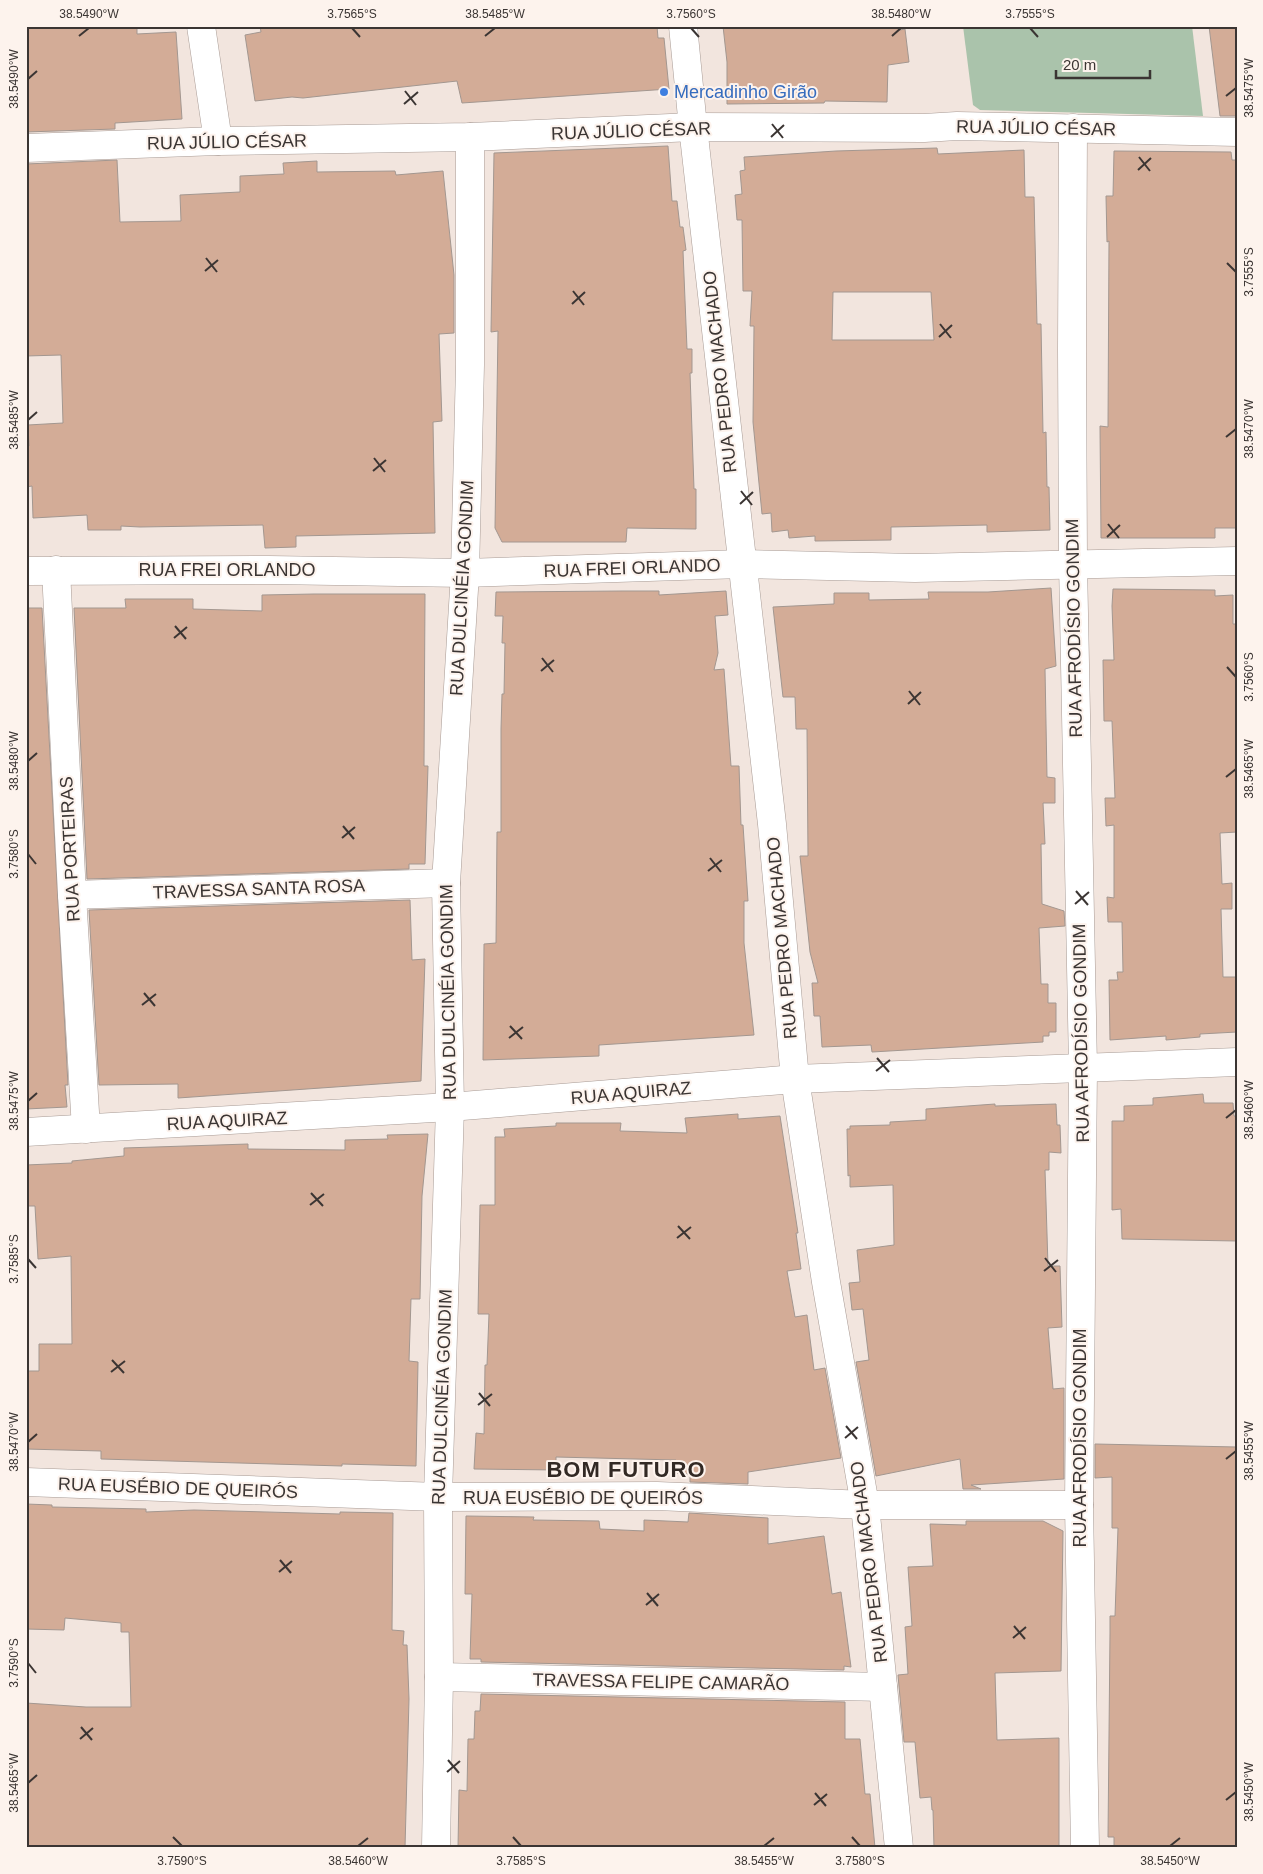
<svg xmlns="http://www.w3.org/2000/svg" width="1263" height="1874" font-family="Helvetica,sans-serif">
  <rect width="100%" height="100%" fill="#f2e5de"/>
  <path fill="#aac3ab" d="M963,26H1192L1203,116L980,110L973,105Z"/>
  <g fill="#d3ac97" stroke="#a39790" fill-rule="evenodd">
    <path d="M26,26H137V34L176,32L182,119L115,123V129L26,132Z"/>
    <path d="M260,26H657L658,38H664L669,89L462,103L457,81L303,98L292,97L255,101L245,35L261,32Z"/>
    <path d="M723,26H900V30L905,29L909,62L888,65L887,102L825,101L824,103L727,104V62Z"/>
    <path d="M1209,26H1237V116H1220Z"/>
    <path d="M668,146L672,201H677L680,227H683L686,250L683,251L687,349H692V373H690L694,489H696V529L627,528L626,542H502L495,528L498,331L491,332L494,153Z"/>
    <path d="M937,148L938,154L1024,150L1025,197H1034L1037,324H1041L1043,433L1046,432L1047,487H1049L1050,530L987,532V525L891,527V540L815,541V536L789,538L788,530L772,532L771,513L762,514L753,422L754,326H750L752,291H743L742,220H737L735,195L742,194L740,171L745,170L744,157L836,151ZM833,292H931L934,340H832Z"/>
    <path d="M1114,151L1231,152L1232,160H1237V528H1215V538H1101L1100,426L1108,427L1109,241L1107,242L1106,196H1113Z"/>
    <path d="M117,160L120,222L181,221L180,195L240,192V176L284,174L283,163L317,161V172L395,171L396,175L443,171L454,275V333L439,334L442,421L433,422L435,533L296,536V547L265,548L263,525L140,527L121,526V530H88L87,515L33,518L32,486L26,487V446H29L28,425L63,423L61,355L26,356V164Z"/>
    <path d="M1051,588L1056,666L1045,669L1047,777L1055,778V803H1043L1045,844H1041L1042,904L1064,911L1065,926L1039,928L1041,984H1048V1003H1056V1032H1049V1036H1043V1042L872,1052L871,1045L822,1047L820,1016H814L812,983H818L810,952L800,856H808L807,729H796L795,697H783L773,607L834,604V593H869V600L929,599L928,592H988Z"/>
    <path d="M1113,589L1215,590V596L1233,595V624H1237V832L1220,833L1222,884L1232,883V909H1221L1223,977H1237V1032L1200,1034V1037L1166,1040V1036L1110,1040L1109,980H1118L1117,972H1123L1122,922H1108L1107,897L1114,898V825L1106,826L1105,798H1115L1112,721H1104L1103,660H1114L1112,606Z"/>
    <path d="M622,591H659V595L726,591L728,615L715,616L718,653L714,670L724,669L731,766H739L741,825H743L748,901H744V943L754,1035L599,1045V1056L483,1060L484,944L496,943L497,832H501V729L502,694H504L505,643H502L503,616H495L496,592Z"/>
    <path d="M314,594H425L424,766H428L425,864H409V869L87,879L74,608H126L125,599H193V609L262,611V595Z"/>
    <path d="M26,608H42L68,1085H65L67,1107L26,1109Z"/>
    <path d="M410,900L412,960L425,959L421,1081L178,1098V1084L99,1085L89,910Z"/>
    <path d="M1203,1094L1204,1103H1233L1234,1116H1237V1241L1122,1239L1121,1209L1112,1210V1121H1124V1106L1153,1105V1098Z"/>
    <path d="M995,1104V1106L1056,1104L1057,1125H1060L1061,1153L1049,1152V1170H1045L1048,1266H1060L1062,1327L1048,1328L1053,1389L1064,1388V1479L971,1485L981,1489H963L960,1459L876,1476L856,1362L869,1360L863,1309L852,1310L849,1283L860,1282L857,1250L894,1245L893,1185L850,1187V1175L848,1176L847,1129H850V1126L890,1125V1122L926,1120V1109Z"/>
    <path d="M738,1114V1119L780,1116L798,1233H796L801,1269L787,1271L795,1317L807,1315L814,1370L825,1368L841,1458L748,1472V1484L690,1482V1474L676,1473V1460L556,1457V1470L474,1469L476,1433L484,1434L485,1365H487L489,1314H478L480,1205H495V1137H505L504,1129L556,1126V1123H621L620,1131L687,1133L685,1118Z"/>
    <path d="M428,1134L422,1196L420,1299H411L409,1361L418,1362L416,1466L342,1464V1466L101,1459V1451L26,1449V1371H39V1344H72L71,1256L38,1259L35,1206H26V1165L72,1163V1161L124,1156V1148L248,1144V1149L345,1150V1140L388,1139L387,1135Z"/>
    <path d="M1095,1444L1237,1447V1848H1114V1837H1108L1110,1633V1616H1115L1118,1528H1112V1477L1095,1478Z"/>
    <path d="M26,1504L52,1505V1507L146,1509V1512L194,1510L340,1514V1512L393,1513L392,1630L404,1631L403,1645H407L409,1699L405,1848H26V1703L86,1707H131L129,1632H121V1623L65,1618L64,1630L26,1629Z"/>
    <path d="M689,1513L768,1518V1544L824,1536L832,1594L841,1592L851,1667L844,1666V1670L481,1662V1659H470L472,1594H465L466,1516L534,1517L533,1520L599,1521L600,1529L644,1531V1520L688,1522Z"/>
    <path d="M966,1521H1043L1063,1531L1061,1671L995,1673L997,1740L1059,1738V1848H934L933,1810H932L931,1797L920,1798L915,1742H904L898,1675L908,1674L905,1627L912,1626L908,1567L933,1566L930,1524L966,1525Z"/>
    <path d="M481,1694L845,1702V1739H860L865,1794H870L875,1848H458L459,1790L467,1791L468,1739H474L475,1711H480Z"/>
  </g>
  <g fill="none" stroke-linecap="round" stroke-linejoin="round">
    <defs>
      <g id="minor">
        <path d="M201,26L218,141"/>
        <path d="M683,26L693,127L772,824L795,1079L826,1282L865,1505L899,1848"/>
        <path d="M1073,128L1072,350L1073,563L1083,1067L1079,1505L1085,1848"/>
        <path d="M26,148L218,141L470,137L693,127L924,128L957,126L1237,132"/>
        <path d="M56,570L72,895L86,1129"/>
        <path d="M26,571L269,570L465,573L742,564L915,568L1237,561"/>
        <path d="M72,895L446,883"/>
        <path d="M26,1132L450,1107L795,1079L1237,1062"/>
        <path d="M26,1482L438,1497L657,1496L865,1505H1079"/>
        <path d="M439,1677L883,1687"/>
        <path d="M436,1848L439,1677L438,1497L450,1107L446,883L465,573L470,365V137"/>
      </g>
    </defs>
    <use href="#minor" stroke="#a89b95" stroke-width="29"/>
    <use href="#minor" stroke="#fff" stroke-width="28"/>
  </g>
  <path fill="none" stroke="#3b3533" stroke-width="2" d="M352,28L360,37M691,28L699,37M1030,28L1038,37M79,36L89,28M485,36L495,28M892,36L901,28M28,79L37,71M405,91L416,105M1226,96L1236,88M404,104L418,92M772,124L783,138M771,137L784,125M1139,157L1150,171M1138,170L1151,158M206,258L217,272M1227,263L1236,272M205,271L218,260M573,291L584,305M572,304L585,292M940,324L951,338M939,337L952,325M28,420L37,412M1226,437L1236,429M374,458L385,472M373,471L386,460M741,491L752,505M740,504L753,492M1108,524L1119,538M1107,537L1120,525M175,626L186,639M174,638L187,627M542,658L553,672M1227,667L1236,677M541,671L554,660M909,691L920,705M908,704L921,692M28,761L37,753M1226,777L1236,769M343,826L354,839M342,838L355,827M28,854L36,864M710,858L721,872M708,871L722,860M1076,891L1088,905M1075,904L1089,892M144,993L155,1006M142,1005L156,994M510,1026L522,1039M509,1038L523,1027M877,1058L889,1072M876,1071L890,1060M28,1101L37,1093M1226,1118L1236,1110M311,1193L323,1206M310,1205L324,1194M678,1226L690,1239M677,1238L691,1227M1045,1258L1056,1272M28,1259L36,1268M1044,1271L1058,1260M112,1360L124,1373M111,1372L125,1361M479,1393L490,1406M478,1405L492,1394M846,1426L857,1439M845,1438L858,1427M28,1442L37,1434M1226,1459L1236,1451M280,1560L291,1573M279,1572L292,1561M647,1593L658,1606M646,1605L659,1594M1014,1626L1025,1639M1013,1638L1026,1627M28,1663L36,1673M81,1727L92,1740M80,1739L93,1728M448,1760L459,1773M447,1772L460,1761M28,1783L37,1775M815,1793L826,1806M1226,1800L1236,1792M814,1805L827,1794M173,1837L182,1846M513,1837L521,1846M852,1837L860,1846M358,1846L368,1838M764,1846L774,1838M1170,1846L1180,1838"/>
  <circle fill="#3f7fe0" stroke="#fdf3ed" stroke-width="2" cx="664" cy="92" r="5"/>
  <g text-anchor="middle" stroke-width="4" stroke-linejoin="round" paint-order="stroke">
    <g font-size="18" fill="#366cbe" stroke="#fdf3ed" text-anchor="start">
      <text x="674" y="98">Mercadinho Girão</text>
    </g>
    <g font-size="18" fill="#3b3533" stroke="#fdf3ed">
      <text transform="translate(1036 128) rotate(1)" y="6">RUA JÚLIO CÉSAR</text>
      <text transform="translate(631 131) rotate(-2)" y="6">RUA JÚLIO CÉSAR</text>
      <text transform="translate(227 142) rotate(-1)" y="6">RUA JÚLIO CÉSAR</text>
      <text transform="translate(720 372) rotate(-96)" y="6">RUA PEDRO MACHADO</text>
      <text transform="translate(632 568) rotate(-2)" y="6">RUA FREI ORLANDO</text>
      <text x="227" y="576">RUA FREI ORLANDO</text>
      <text transform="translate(462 588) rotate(-87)" y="6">RUA DULCINÉIA GONDIM</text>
      <text transform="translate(1074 628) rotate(-91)" y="6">RUA AFRODÍSIO GONDIM</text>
      <text transform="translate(70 849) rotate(-93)" y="6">RUA PORTEIRAS</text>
      <text transform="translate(259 889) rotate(-2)" y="6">TRAVESSA SANTA ROSA</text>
      <text transform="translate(782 938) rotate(-95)" y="6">RUA PEDRO MACHADO</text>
      <text transform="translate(448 992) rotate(-91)" y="6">RUA DULCINÉIA GONDIM</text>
      <text transform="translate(1081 1033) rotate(-91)" y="6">RUA AFRODÍSIO GONDIM</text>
      <text transform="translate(631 1093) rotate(-5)" y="6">RUA AQUIRAZ</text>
      <text transform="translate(227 1121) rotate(-3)" y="6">RUA AQUIRAZ</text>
      <text transform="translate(442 1397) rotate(-88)" y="6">RUA DULCINÉIA GONDIM</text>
      <text transform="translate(1080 1438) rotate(-90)" y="6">RUA AFRODÍSIO GONDIM</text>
      <text transform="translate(178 1488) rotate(2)" y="6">RUA EUSÉBIO DE QUEIRÓS</text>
      <text x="583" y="1504">RUA EUSÉBIO DE QUEIRÓS</text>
      <text transform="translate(869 1562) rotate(-97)" y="6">RUA PEDRO MACHADO</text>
      <text transform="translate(661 1682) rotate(1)" y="6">TRAVESSA FELIPE CAMARÃO</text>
    </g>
    <g font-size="22" font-weight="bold" letter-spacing="1" fill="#322924" stroke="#fdf3ed">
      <text x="626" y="1477">BOM FUTURO</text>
    </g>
  </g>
  <rect width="1263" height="1874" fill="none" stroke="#fdf3ed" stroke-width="55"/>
  <path d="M1056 70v8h94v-8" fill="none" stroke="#3b3533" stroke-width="2.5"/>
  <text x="1063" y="70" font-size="15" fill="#3b3533" stroke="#fdf3ed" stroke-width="4" paint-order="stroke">20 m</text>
  <rect x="28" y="28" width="1208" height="1818" fill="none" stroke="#3b3533" stroke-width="2"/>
  <g font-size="12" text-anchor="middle" fill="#3b3533">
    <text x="89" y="18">38.5490°W</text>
    <text x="352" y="18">3.7565°S</text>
    <text x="495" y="18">38.5485°W</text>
    <text x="691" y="18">3.7560°S</text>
    <text x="901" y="18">38.5480°W</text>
    <text x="1030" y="18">3.7555°S</text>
    <text transform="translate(14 79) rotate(-90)" y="4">38.5490°W</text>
    <text transform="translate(1249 88) rotate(-90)" y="4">38.5475°W</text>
    <text transform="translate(1249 272) rotate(-90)" y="4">3.7555°S</text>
    <text transform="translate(14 420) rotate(-90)" y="4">38.5485°W</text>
    <text transform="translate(1249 429) rotate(-90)" y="4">38.5470°W</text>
    <text transform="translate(1249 677) rotate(-90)" y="4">3.7560°S</text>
    <text transform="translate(14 761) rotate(-90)" y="4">38.5480°W</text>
    <text transform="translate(1249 769) rotate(-90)" y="4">38.5465°W</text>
    <text transform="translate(14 854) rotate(-90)" y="4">3.7580°S</text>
    <text transform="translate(14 1101) rotate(-90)" y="4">38.5475°W</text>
    <text transform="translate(1249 1110) rotate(-90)" y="4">38.5460°W</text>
    <text transform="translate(14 1259) rotate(-90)" y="4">3.7585°S</text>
    <text transform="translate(14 1442) rotate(-90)" y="4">38.5470°W</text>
    <text transform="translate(1249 1451) rotate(-90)" y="4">38.5455°W</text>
    <text transform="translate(14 1663) rotate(-90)" y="4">3.7590°S</text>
    <text transform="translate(14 1783) rotate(-90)" y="4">38.5465°W</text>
    <text transform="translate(1249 1792) rotate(-90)" y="4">38.5450°W</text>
    <text x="182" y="1865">3.7590°S</text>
    <text x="358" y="1865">38.5460°W</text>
    <text x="521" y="1865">3.7585°S</text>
    <text x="764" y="1865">38.5455°W</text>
    <text x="860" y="1865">3.7580°S</text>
    <text x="1170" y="1865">38.5450°W</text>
  </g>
</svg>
